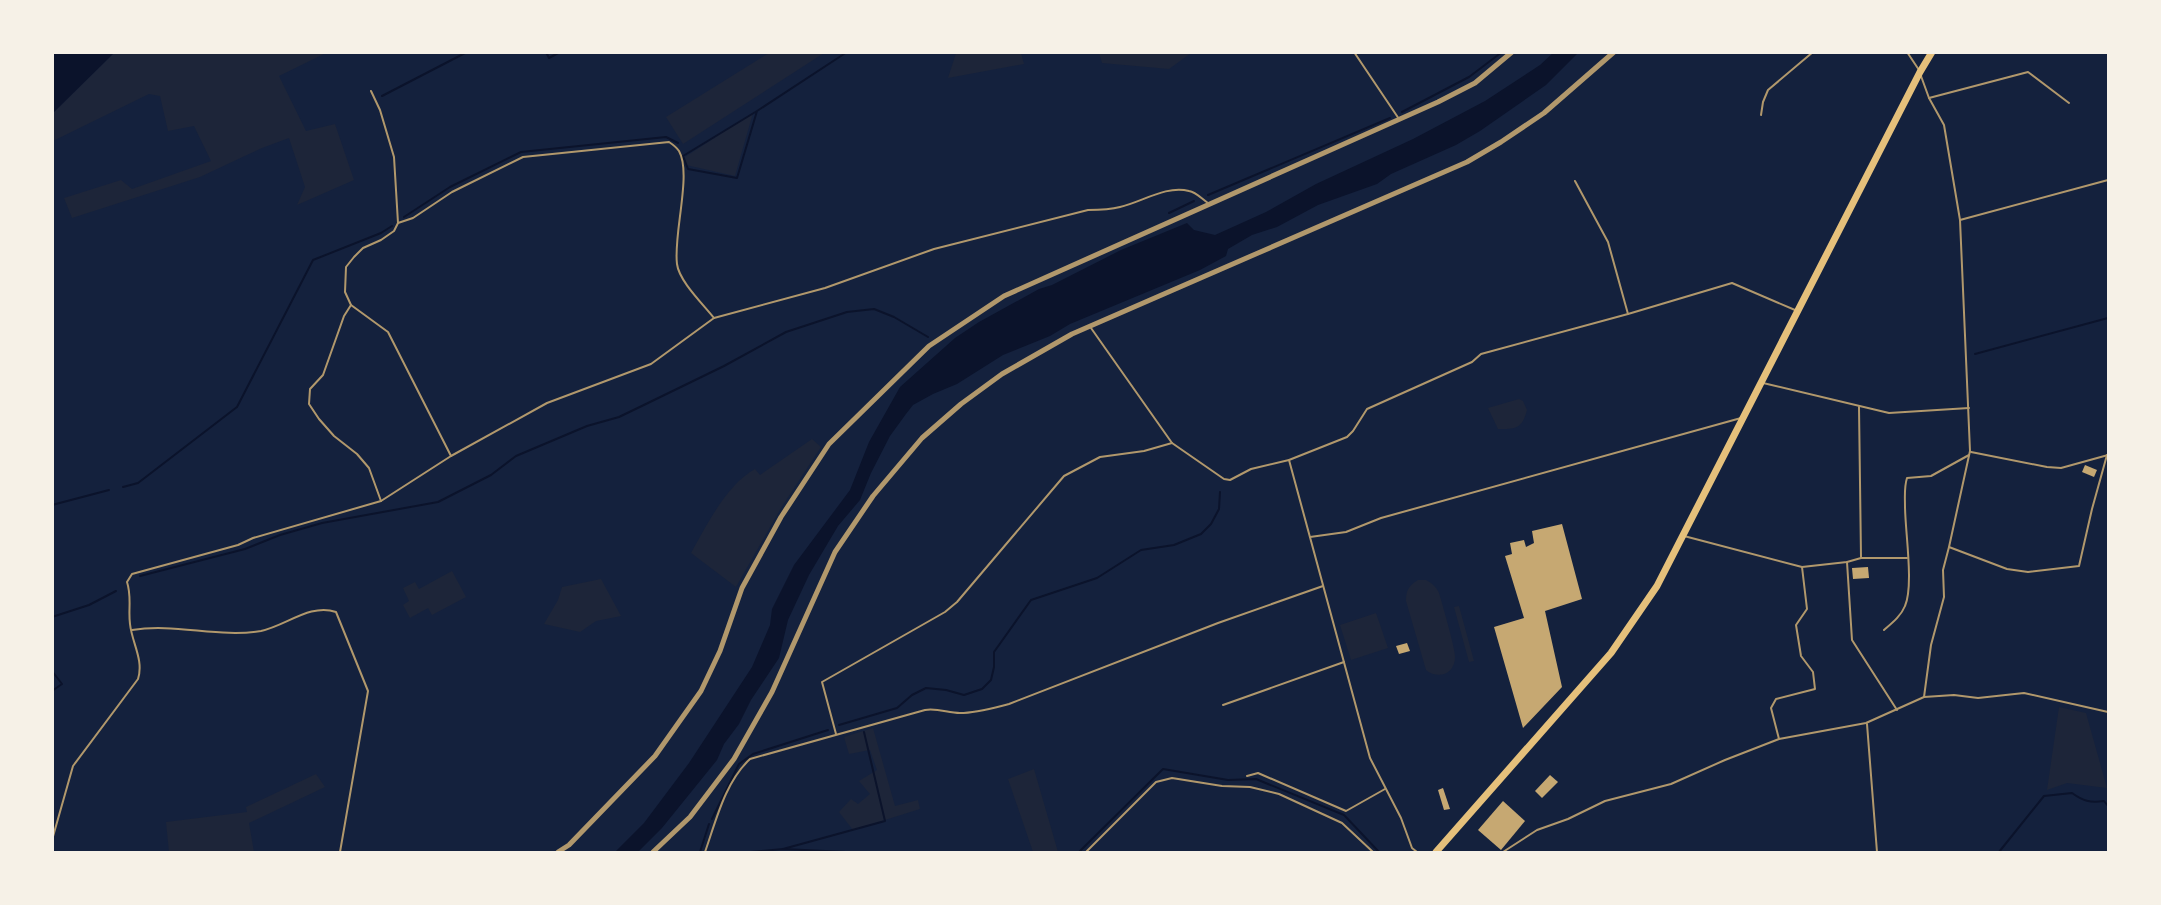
<svg xmlns="http://www.w3.org/2000/svg" width="2161" height="905" font-family="'PT Sans',sans-serif">
  <rect width="100%" height="100%" fill="#14213d"/>
  <g fill="#1d2539">
    <path d="M114,53H326L279,76L306,131L335,124L354,180L297,205L305,187L289,138L262,148L200,177L72,218L64,198L121,180L132,189L211,161L194,126L168,131L160,96L149,94L53,141V113Z"/>
    <path d="M769,53H824L683,144L666,117Z"/>
    <path d="M956,53H1021L1024,64L948,78Z"/>
    <path d="M1099,53V52L1191,53L1169,69L1102,63Z"/>
    <path d="M753,113L735,176L686,165L685,157Z"/>
    <path d="M1519,399L1523,401L1527,410C1522,429 1516,429 1498,429L1488,408Z"/>
    <path d="M812,439L821,447L781,508L736,587L691,553C707,525 726,485 755,469L760,475Z"/>
    <path d="M452,571L466,597L432,615L428,608L410,618L403,605L409,601L403,588L415,582L419,589Z"/>
    <path d="M601,579L621,616L596,621L580,632L544,624L558,600L562,587Z"/>
    <path d="M1418,580H1426C1432,583 1436,587 1439,593C1442,603 1455,648 1455,657C1455,674 1438,680 1426,670L1406,601C1406,591 1408,586 1418,580Z"/>
    <path d="M1459,606L1474,661L1469,662L1454,607Z"/>
    <path d="M1376,613L1388,648L1351,660L1340,625Z"/>
    <path d="M2059,707L2086,713L2107,788L2067,783L2047,790Z"/>
    <path d="M873,728L895,806L918,800L920,809L853,830L839,812L851,799L858,804L870,794L859,781L877,770L870,750L849,754L844,737Z"/>
    <path d="M1034,769L1058,852H1033L1008,779Z"/>
    <path d="M316,774L325,787L249,823L254,852H169L166,822L247,812L246,807Z"/>
  </g>
  <g fill="#0b132b">
    <path d="M53,52H114V53L53,113Z"/>
    <path d="M1554,52L1578,53L1546,85L1480,131L1456,145L1391,174L1377,184L1318,205L1277,227L1252,235L1228,249L1226,256L1200,270L1070,324L1050,336L1003,355L957,384L933,394L913,405L906,414L890,436L871,473L860,500L838,526L809,575L788,620L779,658L751,700L739,724L724,744L717,760L662,828L638,852H615L644,823L689,763L752,667L770,625L772,609L794,565L850,490L869,442L900,387L955,338L979,322L1039,289L1052,285L1121,250L1187,223L1194,230L1215,235L1266,212L1316,184L1413,139L1485,101L1540,65Z"/>
  </g>
  <g fill="none" stroke-linecap="round" stroke-linejoin="round">
    <g stroke="#0b132b" stroke-width="2">
      <path d="M546,52L549,58L560,52"/>
      <path d="M382,96L467,52"/>
      <path d="M757,111L737,178L688,169L683,156L757,111L847,52"/>
      <path d="M1402,112L1469,77L1502,52"/>
      <path d="M1208,195L1390,118"/>
      <path d="M1169,213L1194,201"/>
      <path d="M404,217L450,187L521,152L666,137L678,143"/>
      <path d="M1975,354L2108,318"/>
      <path d="M123,487L138,483L237,407L313,260L381,233L392,226"/>
      <path d="M52,505L109,490"/>
      <path d="M140,576L245,549L280,535L322,523L438,502L491,475L516,456L587,426L619,417L648,403L724,366L786,332L847,312L874,309L894,317L928,337"/>
      <path d="M52,617L89,605L116,591"/>
      <path d="M52,671L62,684L52,691"/>
      <path d="M839,725L897,708L912,695L926,688L946,690L964,695L982,689L991,680L994,667V652L1031,600L1097,578L1141,550L1174,545L1201,534L1211,524L1219,509L1220,492"/>
      <path d="M712,819L739,764L753,754L828,730"/>
      <path d="M783,849L885,821L864,732"/>
      <path d="M700,852L709,824"/>
      <path d="M751,852L783,849L846,852"/>
      <path d="M1079,852L1163,769L1228,780L1256,779L1344,815L1379,852"/>
      <path d="M1999,852L2044,796L2072,793C2083,801 2090,803 2104,801L2108,806"/>
    </g>
  </g>
  <g fill="#c6a872">
    <path d="M2085,465L2097,470L2094,477L2082,472Z"/>
    <path d="M1562,524L1582,599L1545,611L1562,687L1523,728L1494,627L1524,618L1505,556L1512,554L1510,543L1524,540L1526,547L1534,543L1532,531Z"/>
    <path d="M1868,567L1869,578L1853,579L1852,568Z"/>
    <path d="M1407,643L1410,651L1399,654L1396,646Z"/>
    <path d="M1550,775L1558,782L1542,798L1535,791Z"/>
    <path d="M1443,788L1450,809L1444,810L1438,790Z"/>
    <path d="M1503,801L1525,821L1501,850L1478,830Z"/>
  </g>
  <g fill="none" stroke-linecap="round" stroke-linejoin="round">
    <g stroke="#b1986c" stroke-width="2">
      <path d="M1354,52L1399,119"/>
      <path d="M1907,52L1919,70"/>
      <path d="M1921,76L1929,98L1944,125L1960,220L1970,451L1949,547L1943,570L1944,597L1931,645L1924,697"/>
      <path d="M371,91L380,110L394,157L398,223L394,231L381,240L363,248L354,257L346,267L345,292L351,305L388,332L451,456"/>
      <path d="M1929,98L2028,72L2069,103"/>
      <path d="M1761,115L1763,102L1768,90L1813,52"/>
      <path d="M1575,181L1608,242L1628,314L1732,283L1795,310"/>
      <path d="M1960,220L2108,180"/>
      <path d="M398,223L413,218L452,192L523,157L669,142C672,144 677,148 679,151C692,174 673,235 677,264C679,281 703,304 714,318"/>
      <path d="M351,305L344,316L323,375L310,389L309,404L319,419L334,436L357,454L369,468L381,501"/>
      <path d="M1091,328L1172,443L1224,479L1230,480L1251,469L1289,460L1347,437L1353,431L1367,409L1472,362L1481,354L1628,314"/>
      <path d="M1763,383L1889,413L1969,408"/>
      <path d="M1859,407L1861,557"/>
      <path d="M1971,452L2047,467L2061,468L2108,455"/>
      <path d="M1289,460L1370,758L1401,818L1412,848L1417,852"/>
      <path d="M1684,536L1802,567L1847,562L1861,558H1907"/>
      <path d="M1310,537L1346,532L1381,518L1741,418"/>
      <path d="M1949,547L2007,569L2028,572L2079,566L2092,509L2107,455"/>
      <path d="M1847,562L1852,640L1897,710"/>
      <path d="M132,630C176,623 218,638 261,631C286,626 310,603 336,612L368,691L340,852"/>
      <path d="M1884,630C1892,623 1901,616 1905,606C1914,585 1905,531 1905,506C1905,497 1904,487 1907,478L1931,476L1969,455"/>
      <path d="M1223,705L1344,662"/>
      <path d="M1867,724L1877,852"/>
      <path d="M836,734L822,682L945,612L957,602L1064,476L1100,457L1144,451L1172,443"/>
      <path d="M1779,739L1771,708L1776,699L1815,689L1813,672L1801,656L1796,625L1807,609L1802,567"/>
      <path d="M1247,776L1258,773L1346,811L1385,789"/>
      <path d="M52,840L73,766L138,679C144,660 132,643 130,624C128,610 132,597 127,582L132,574L238,545L253,538L381,501L451,456L547,403L651,364L714,318L825,288L934,249L1088,210C1099,210 1109,210 1120,207C1142,202 1166,185 1189,191C1196,192 1202,199 1208,203"/>
      <path d="M705,852C716,821 725,782 750,759L925,710C938,708 948,713 960,713C976,713 993,708 1009,704L1218,623L1323,586"/>
      <path d="M1086,852L1156,782L1172,778L1222,786L1250,787L1279,794L1342,823L1373,852"/>
      <path d="M1503,852L1537,830L1568,819L1605,801L1671,784L1725,760L1779,739L1866,723L1924,697L1954,695L1978,698L2024,693L2108,712"/>
    </g>
    <g stroke="#b1986c" stroke-width="5">
      <path d="M558,852L569,845L655,756L701,691L720,651L742,588L781,517L829,444L929,346L1004,296L1438,102L1475,83L1512,52"/>
      <path d="M653,852L690,817L734,759L772,692L835,552L873,496L922,438L961,404L1002,374L1072,334L1467,162L1501,142L1544,113L1614,52"/>
    </g>
    <path stroke="#e5c07b" stroke-width="7" d="M1436,852L1611,653L1657,586L1920,72L1932,52"/>
  </g>
  <rect width="2161" height="905" fill="none" stroke="#f6f1e7" stroke-width="108"/>
</svg>
